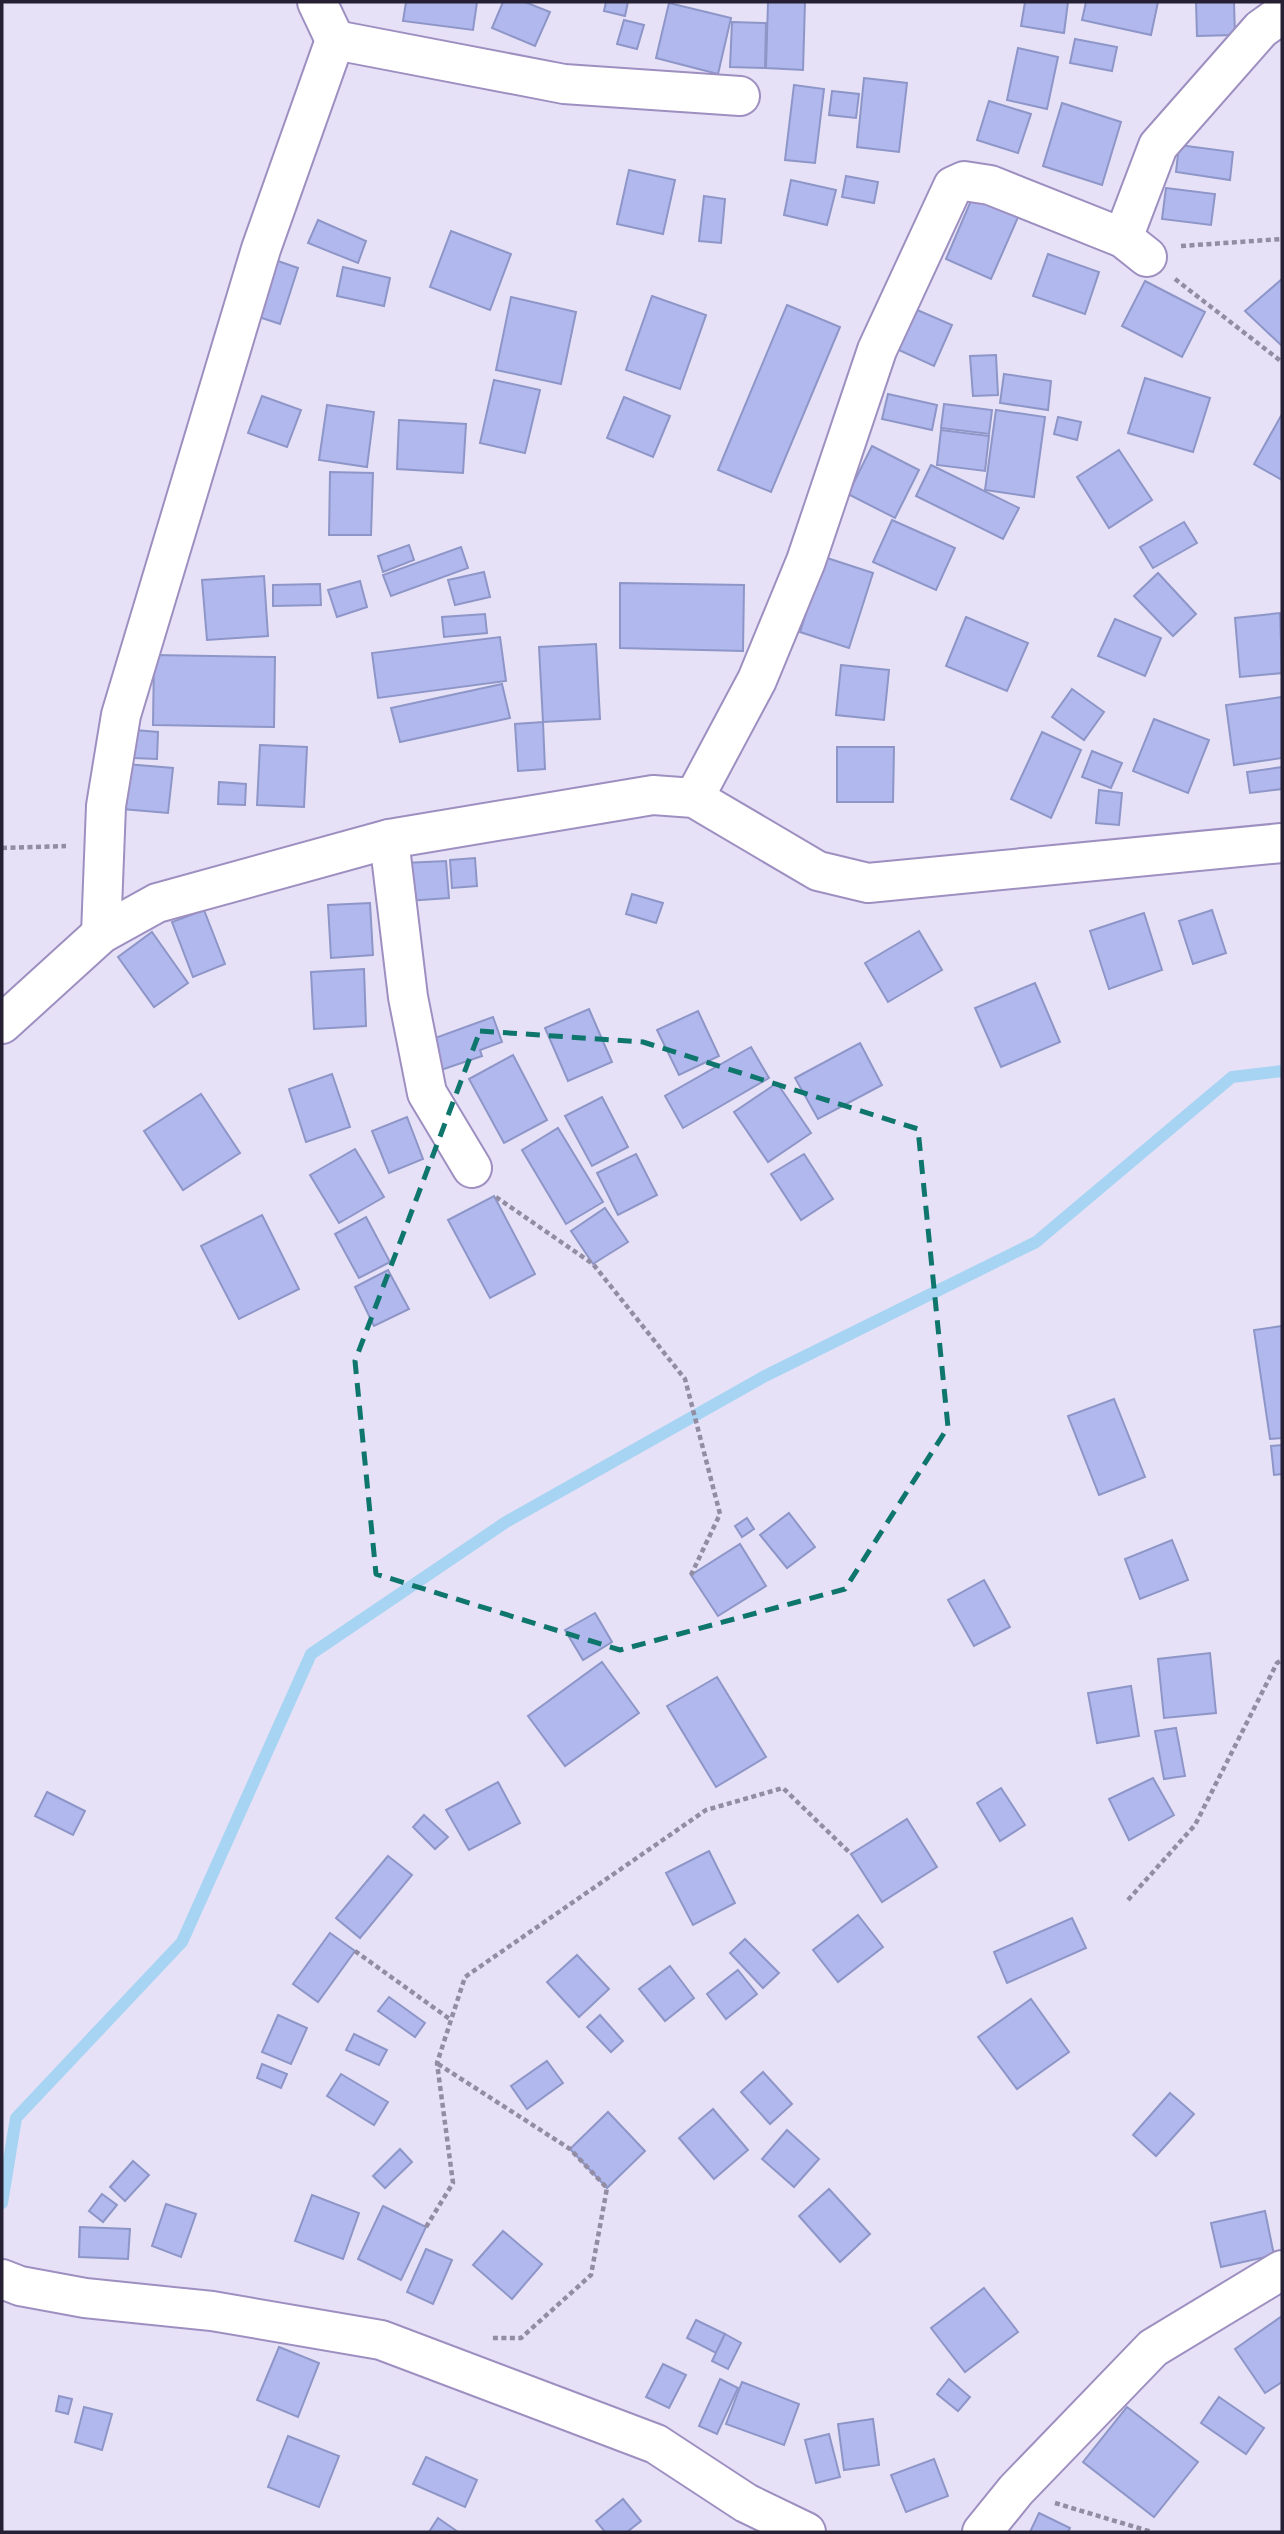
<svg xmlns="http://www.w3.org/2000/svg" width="1284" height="2534" font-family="Cabin,sans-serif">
  <rect width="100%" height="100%" fill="#e6e1f7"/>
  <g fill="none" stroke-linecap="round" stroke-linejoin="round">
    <path stroke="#a7d4f2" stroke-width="12" d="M2,2203L16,2118L182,1942L311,1654L506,1522L765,1376L1036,1242L1232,1077L1282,1071"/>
  </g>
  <g fill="#b0b8ed" stroke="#8e96c8" stroke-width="2">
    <path d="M406,2H477L473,30L403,21Z"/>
    <path d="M503,2H525L550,12L535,46L492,28Z"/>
    <path d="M606,2H628L625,16L604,11Z"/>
    <path d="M768,2H805L803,70L766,68Z"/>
    <path d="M1025,2H1068L1064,33L1021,26Z"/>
    <path d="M1086,2H1158L1151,35L1082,20Z"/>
    <path d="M1196,2H1234L1235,35L1197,36Z"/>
    <path d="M669,3L731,18L718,74L656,58Z"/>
    <path d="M624,20L644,25L637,49L617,44Z"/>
    <path d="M732,22L766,23L765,68L730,67Z"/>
    <path d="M1075,39L1117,47L1112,71L1070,63Z"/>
    <path d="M1018,48L1058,57L1047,109L1007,100Z"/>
    <path d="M864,78L907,83L899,152L857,147Z"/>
    <path d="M794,85L824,89L815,163L785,160Z"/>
    <path d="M832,91L859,94L856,118L829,115Z"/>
    <path d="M989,101L1031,114L1018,153L977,140Z"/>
    <path d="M1062,103L1121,122L1102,185L1043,166Z"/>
    <path d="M1179,145L1233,152L1230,180L1176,172Z"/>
    <path d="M629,170L675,180L663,234L617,224Z"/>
    <path d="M846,176L878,182L874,203L842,197Z"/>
    <path d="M791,180L836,190L827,225L784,215Z"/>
    <path d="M1166,188L1215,194L1211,225L1162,219Z"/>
    <path d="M704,196L725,199L721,243L699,241Z"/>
    <path d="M973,196L1019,215L991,279L946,259Z"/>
    <path d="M318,220L366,241L358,263L308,243Z"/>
    <path d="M451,231L511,254L490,310L430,287Z"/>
    <path d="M1048,254L1099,272L1085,314L1033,296Z"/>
    <path d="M272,259L298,268L280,324L253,315Z"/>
    <path d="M343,267L390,278L384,306L337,296Z"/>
    <path d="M1282,279V346L1245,311Z"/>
    <path d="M1145,281L1205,312L1182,357L1122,326Z"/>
    <path d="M652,296L706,315L680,389L626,370Z"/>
    <path d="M511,297L576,312L561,384L496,370Z"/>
    <path d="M787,305L840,327L771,492L718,470Z"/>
    <path d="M908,306L952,325L934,366L890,346Z"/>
    <path d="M996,355L998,395L973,396L970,356Z"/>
    <path d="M1004,374L1051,381L1048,410L1000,403Z"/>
    <path d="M1145,378L1210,398L1193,452L1128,433Z"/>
    <path d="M494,380L540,390L525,453L480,443Z"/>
    <path d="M888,394L937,405L932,430L882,419Z"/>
    <path d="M262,396L301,410L287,447L248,433Z"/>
    <path d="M624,397L670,416L653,457L607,438Z"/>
    <path d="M944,404L992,410L989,434L941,428Z"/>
    <path d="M327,405L374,412L367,467L319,460Z"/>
    <path d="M996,410L1045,417L1034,497L985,490Z"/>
    <path d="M1282,414V480L1254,464Z"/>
    <path d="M1058,417L1081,422L1077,440L1054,434Z"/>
    <path d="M399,420L466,424L463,473L397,469Z"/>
    <path d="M941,430L989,436L985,471L937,465Z"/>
    <path d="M872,446L919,470L895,518L848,494Z"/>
    <path d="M1119,450L1152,500L1109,528L1077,477Z"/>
    <path d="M931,465L1019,508L1003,539L916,496Z"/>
    <path d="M330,472L373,473L371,535H329Z"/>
    <path d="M892,520L955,548L936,590L873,562Z"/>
    <path d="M1184,522L1197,543L1153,568L1140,547Z"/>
    <path d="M409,545L414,560L383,572L378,556Z"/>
    <path d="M461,547L468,568L391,596L383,575Z"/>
    <path d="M824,557L873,573L849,648L800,632Z"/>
    <path d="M484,572L490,597L455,605L448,580Z"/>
    <path d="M1158,573L1196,614L1173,636L1134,596Z"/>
    <path d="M264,576L268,636L207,640L202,580Z"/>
    <path d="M360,581L367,607L337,617L328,590Z"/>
    <path d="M620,583L744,585L743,651L620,648Z"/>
    <path d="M320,584L321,605L273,606V585Z"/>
    <path d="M1280,613L1282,673L1240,677L1235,618Z"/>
    <path d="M485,614L487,633L444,637L442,617Z"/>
    <path d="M966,617L1028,643L1007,691L946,666Z"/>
    <path d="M1115,619L1161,638L1145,676L1098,656Z"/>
    <path d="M500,637L506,681L378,698L372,653Z"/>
    <path d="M596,644L600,719L543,722L539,647Z"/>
    <path d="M154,655L275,657L274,727L153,725Z"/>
    <path d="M841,665L889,670L884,720L836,715Z"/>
    <path d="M502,684L510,718L400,742L391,708Z"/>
    <path d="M1072,689L1104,712L1084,740L1052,717Z"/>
    <path d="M1282,697V758L1234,765L1226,705Z"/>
    <path d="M1154,719L1209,740L1188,793L1133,771Z"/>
    <path d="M543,722L545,769L518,771L515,724Z"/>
    <path d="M135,730L158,732L157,759L133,758Z"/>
    <path d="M1042,732L1081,750L1051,818L1011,799Z"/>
    <path d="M260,745L307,747L304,807L257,805Z"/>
    <path d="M837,747H894L893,802H837Z"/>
    <path d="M1092,751L1122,763L1111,788L1082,777Z"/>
    <path d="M126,764L173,768L168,813L122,809Z"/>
    <path d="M1282,767V789L1250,793L1247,772Z"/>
    <path d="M219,782L246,784L245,805L218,804Z"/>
    <path d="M1099,790L1122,793L1119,825L1096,823Z"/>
    <path d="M475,858L477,886L452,888L450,860Z"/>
    <path d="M446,861L449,898L407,901L404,863Z"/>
    <path d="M632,894L663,903L656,923L626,914Z"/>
    <path d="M370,903L373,955L331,958L328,905Z"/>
    <path d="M204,910L225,964L193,977L172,922Z"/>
    <path d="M1212,910L1226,953L1193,964L1179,921Z"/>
    <path d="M1144,913L1162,970L1109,989L1090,931Z"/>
    <path d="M919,931L942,970L888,1002L865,963Z"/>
    <path d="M152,932L188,983L154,1007L118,957Z"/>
    <path d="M364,969L366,1026L314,1029L311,972Z"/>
    <path d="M1035,983L1060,1042L1001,1067L975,1008Z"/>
    <path d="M589,1009L612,1062L568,1081L545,1028Z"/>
    <path d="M698,1011L719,1056L679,1075L657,1030Z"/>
    <path d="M493,1017L502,1042L480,1050L482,1056L435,1072L424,1042Z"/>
    <path d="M860,1043L882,1085L818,1119L795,1078Z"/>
    <path d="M751,1047L769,1078L683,1128L665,1096Z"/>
    <path d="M513,1055L547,1120L504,1143L469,1079Z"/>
    <path d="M332,1074L350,1127L306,1142L289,1089Z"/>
    <path d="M777,1083L811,1133L768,1162L734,1112Z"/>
    <path d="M201,1094L240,1153L183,1190L144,1131Z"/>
    <path d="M602,1097L628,1147L592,1166L565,1116Z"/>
    <path d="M407,1117L423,1159L389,1173L372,1131Z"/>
    <path d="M558,1128L603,1202L566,1224L522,1150Z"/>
    <path d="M355,1149L384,1197L339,1223L310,1175Z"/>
    <path d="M636,1154L657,1195L618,1215L597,1173Z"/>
    <path d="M804,1154L833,1199L801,1220L771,1174Z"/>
    <path d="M494,1196L535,1274L490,1298L448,1220Z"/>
    <path d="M605,1208L628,1242L593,1264L571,1231Z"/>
    <path d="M262,1215L299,1289L239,1319L201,1246Z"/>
    <path d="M366,1217L390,1262L359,1278L335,1234Z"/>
    <path d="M388,1270L409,1309L374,1326L355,1287Z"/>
    <path d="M1282,1326V1438L1270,1439L1254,1330Z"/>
    <path d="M1114,1399L1145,1477L1099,1495L1068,1416Z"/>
    <path d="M1282,1445V1474L1274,1475L1271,1446Z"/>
    <path d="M789,1513L815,1547L787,1568L760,1535Z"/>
    <path d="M747,1518L754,1529L742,1537L735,1526Z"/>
    <path d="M1172,1540L1188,1580L1140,1599L1125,1559Z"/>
    <path d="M740,1544L766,1586L718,1616L691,1575Z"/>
    <path d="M984,1580L1010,1627L974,1646L948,1600Z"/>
    <path d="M595,1613L612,1642L583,1660L565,1630Z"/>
    <path d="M1210,1653L1216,1713L1164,1718L1158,1659Z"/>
    <path d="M602,1662L639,1713L565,1766L528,1716Z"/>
    <path d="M717,1677L766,1757L716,1787L667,1706Z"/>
    <path d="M1131,1686L1139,1736L1097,1743L1088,1693Z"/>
    <path d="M1176,1728L1185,1776L1164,1779L1155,1731Z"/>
    <path d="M1153,1778L1174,1815L1129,1840L1109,1799Z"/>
    <path d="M498,1782L520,1823L469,1850L446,1810Z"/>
    <path d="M1001,1788L1025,1825L1000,1841L977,1803Z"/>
    <path d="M47,1792L85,1811L73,1835L35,1816Z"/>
    <path d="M424,1815L448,1837L435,1849L413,1827Z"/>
    <path d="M907,1819L937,1867L882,1902L851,1854Z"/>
    <path d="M709,1851L735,1903L693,1925L666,1873Z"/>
    <path d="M388,1856L412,1875L360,1938L336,1918Z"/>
    <path d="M858,1915L883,1947L838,1982L813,1950Z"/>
    <path d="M1072,1918L1086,1948L1007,1983L994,1952Z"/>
    <path d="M330,1933L355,1951L318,2002L293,1984Z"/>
    <path d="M745,1939L779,1973L763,1988L730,1953Z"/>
    <path d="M577,1955L609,1989L579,2017L547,1982Z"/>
    <path d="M670,1966L694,1998L665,2021L639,1989Z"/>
    <path d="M738,1970L757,1994L726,2019L707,1994Z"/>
    <path d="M389,1997L425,2023L415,2037L378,2011Z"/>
    <path d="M1031,1999L1069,2052L1017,2089L978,2037Z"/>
    <path d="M278,2015L307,2028L291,2064L262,2052Z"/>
    <path d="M600,2015L623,2041L611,2052L587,2027Z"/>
    <path d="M354,2034L387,2050L379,2065L346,2050Z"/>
    <path d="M547,2061L563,2083L527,2109L511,2086Z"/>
    <path d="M262,2064L287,2074L281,2088L257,2078Z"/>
    <path d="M763,2072L792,2104L770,2124L741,2092Z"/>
    <path d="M341,2074L388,2102L374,2125L327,2096Z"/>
    <path d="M1170,2093L1194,2114L1156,2156L1133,2135Z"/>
    <path d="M713,2109L748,2150L714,2179L679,2138Z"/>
    <path d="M608,2112L645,2151L607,2188L570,2149Z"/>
    <path d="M787,2130L819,2159L794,2187L762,2159Z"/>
    <path d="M400,2149L412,2162L385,2188L373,2176Z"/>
    <path d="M133,2161L149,2175L125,2201L110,2187Z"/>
    <path d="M829,2189L870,2234L840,2262L799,2216Z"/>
    <path d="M102,2194L117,2205L103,2222L89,2211Z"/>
    <path d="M312,2195L359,2213L343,2259L295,2241Z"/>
    <path d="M166,2204L196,2214L181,2257L152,2246Z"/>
    <path d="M383,2206L426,2227L401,2280L358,2259Z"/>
    <path d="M1265,2211L1274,2255L1221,2267L1211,2223Z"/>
    <path d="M80,2227L130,2229L128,2259L79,2257Z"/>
    <path d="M503,2231L542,2264L512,2299L473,2265Z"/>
    <path d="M426,2249L452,2260L433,2304L407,2292Z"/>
    <path d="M984,2288L1018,2332L965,2372L931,2328Z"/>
    <path d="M1282,2316V2382L1265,2393L1235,2349Z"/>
    <path d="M696,2320L725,2334L716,2353L687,2338Z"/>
    <path d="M725,2334L741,2343L728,2369L712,2361Z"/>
    <path d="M279,2347L319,2363L298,2417L257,2400Z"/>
    <path d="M663,2364L686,2375L669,2408L646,2397Z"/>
    <path d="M720,2379L738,2388L717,2434L699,2426Z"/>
    <path d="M949,2379L970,2397L958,2411L937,2394Z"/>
    <path d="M742,2382L799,2404L784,2445L726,2424Z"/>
    <path d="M59,2396L72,2399L68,2414L56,2411Z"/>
    <path d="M1219,2397L1264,2428L1246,2454L1201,2423Z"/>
    <path d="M84,2407L112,2414L102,2450L75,2442Z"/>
    <path d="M1127,2407L1198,2462L1154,2517L1083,2462Z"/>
    <path d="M873,2419L879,2465L844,2470L838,2424Z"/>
    <path d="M829,2434L840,2477L816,2483L805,2440Z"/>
    <path d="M288,2436L339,2456L319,2507L268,2487Z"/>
    <path d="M426,2457L477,2480L465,2507L413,2484Z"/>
    <path d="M934,2459L948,2496L906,2512L891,2475Z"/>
    <path d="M623,2499L641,2521L627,2532H605L596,2521Z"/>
    <path d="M1039,2513L1070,2528L1068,2532H1030Z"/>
    <path d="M438,2518L458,2532H429Z"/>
  </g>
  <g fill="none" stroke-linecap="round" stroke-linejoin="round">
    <defs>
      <g id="minor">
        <path d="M317,2L335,40"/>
        <path d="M1123,238L1158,146L1261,29L1282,14"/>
        <path d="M694,798L757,680L806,561L877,350L953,186L964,181L990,185L1123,238L1147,257"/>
        <path d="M389,839L408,997L427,1093L472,1168"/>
        <path d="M101,934L106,806L121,715L261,249L335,40L564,84L740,96"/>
        <path d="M2,1024L101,934L157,903L389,839L653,795L694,798L818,871L868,883L1282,843"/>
        <path d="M2,2279L20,2286L85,2298L212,2311L381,2340L656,2444L746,2503L806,2532"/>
        <path d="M982,2532L1016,2490L1153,2348L1282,2270"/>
      </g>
    </defs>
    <use href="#minor" stroke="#9e8fc1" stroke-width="42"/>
    <g stroke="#938da3" stroke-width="4.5" stroke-dasharray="5 3.5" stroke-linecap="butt">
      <path d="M1181,246L1282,239"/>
      <path d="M1175,279L1282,362"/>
      <path d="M2,848L66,846"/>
      <path d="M496,1197L593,1264L685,1379L720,1514L691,1575"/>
      <path d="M1128,1900L1195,1825L1277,1663L1282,1660"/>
      <path d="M355,1951L451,2020"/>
      <path d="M438,2064L570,2149L607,2188L591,2275L521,2338H492"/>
      <path d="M426,2227L453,2183L437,2063L465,1977L706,1810L783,1788L851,1854"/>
      <path d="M1055,2503L1152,2532"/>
    </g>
    <use href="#minor" stroke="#fff" stroke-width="38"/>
  </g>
  <path fill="none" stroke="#0f766e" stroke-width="5" stroke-dasharray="14 9" stroke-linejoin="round" d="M480,1031L643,1042L918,1129L948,1427L845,1589L620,1650L376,1574L355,1361Z"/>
  <rect width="1284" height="2534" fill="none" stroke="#262034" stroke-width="7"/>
</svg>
